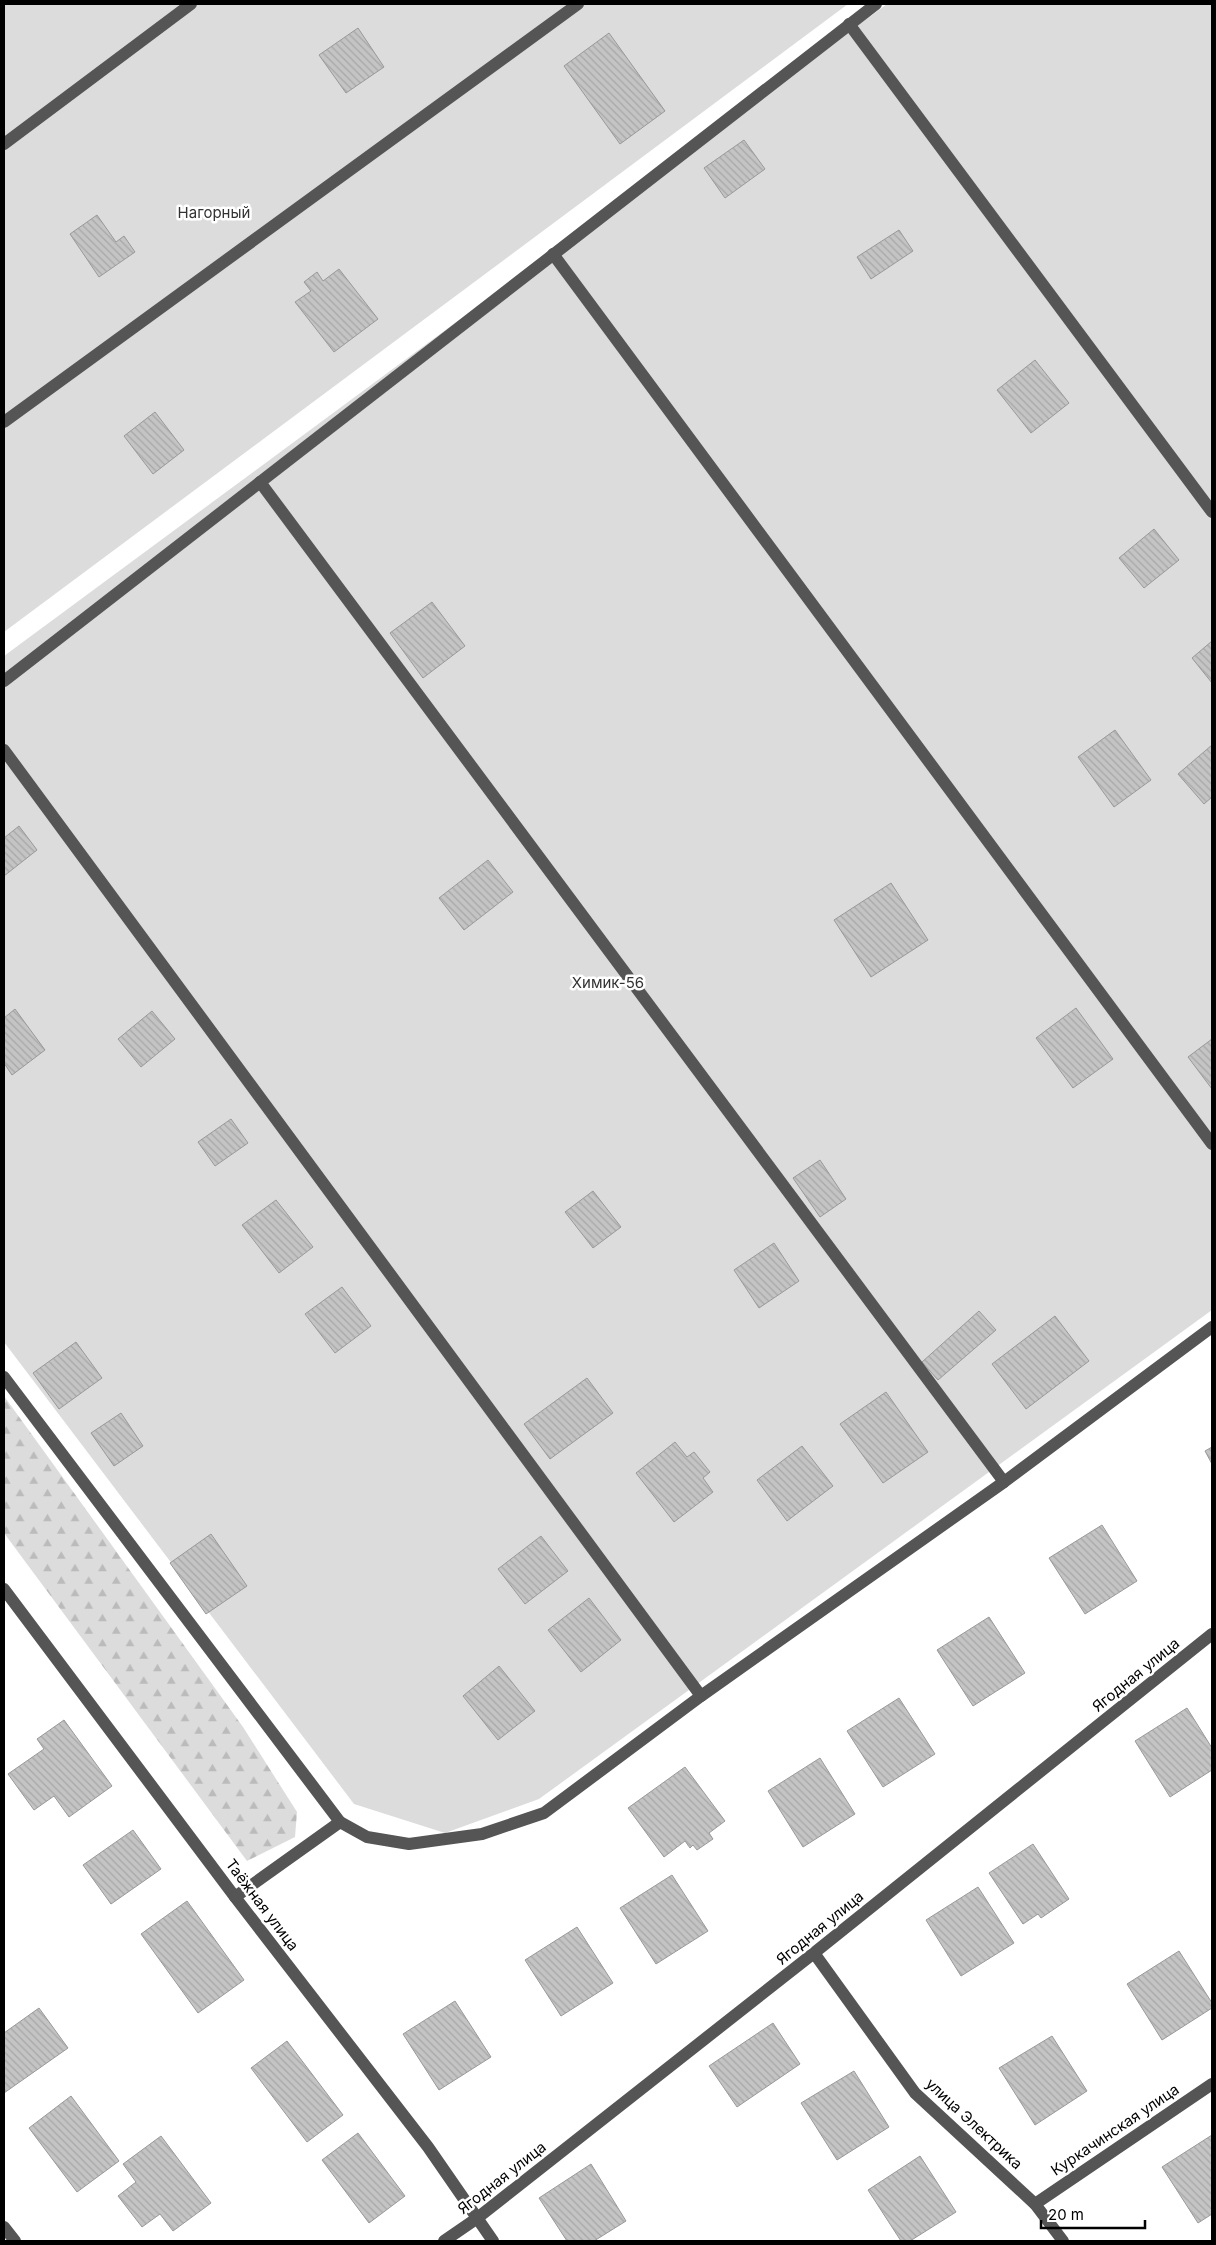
<svg xmlns="http://www.w3.org/2000/svg" width="1216" height="2245" font-family="Inter,sans-serif">
  <defs>
    <pattern id="forest-firs" width="22" height="20" patternUnits="userSpaceOnUse" patternTransform="scale(1.25)"><rect width="22" height="20" fill="#dcdcdc"/><path d="M5 1l3.5 6h-7zM16 11l3.5 6h-7z" fill="#bbb"/></pattern>
    <pattern id="building-back-hatch" width="6" height="6" patternUnits="userSpaceOnUse" patternTransform="scale(1.25)"><rect width="6" height="6" fill="#c4c4c4"/><path d="M-1 5l2 2M0 0l6 6M5-1l2 2" fill="none" stroke="#a7a7a7"/></pattern>
  </defs>
  <rect width="100%" height="100%" fill="#fff"/>
  <path fill="url(#forest-firs)" d="M4,1396L243,1727L297,1812L295,1837L247,1861L4,1533Z"/>
  <g fill="#dcdcdc">
    <path d="M4,4H848L4,632Z"/>
    <path d="M887,4H1212V1310L539,1799L445,1833L354,1804L4,1342V656Z"/>
  </g>
  <g fill="url(#building-back-hatch)" stroke="#999">
    <path d="M358,28L384,67L346,93L319,55Z"/>
    <path d="M609,33L665,111L620,144L564,66Z"/>
    <path d="M744,140L765,169L725,198L704,168Z"/>
    <path d="M97,215L116,242L124,236L135,252L99,277L70,234Z"/>
    <path d="M899,230L913,251L871,279L857,257Z"/>
    <path d="M339,269L378,319L334,352L295,302L311,291L304,282L317,272L323,281Z"/>
    <path d="M1035,360L1069,403L1031,433L997,390Z"/>
    <path d="M155,412L184,450L153,474L124,436Z"/>
    <path d="M1154,529L1179,560L1144,588L1119,558Z"/>
    <path d="M432,602L465,646L423,678L390,633Z"/>
    <path d="M1212,641V683L1192,658Z"/>
    <path d="M1115,730L1151,780L1114,807L1078,757Z"/>
    <path d="M1212,745V797L1204,804L1178,774Z"/>
    <path d="M19,826L37,850L4,876V838Z"/>
    <path d="M488,860L513,892L464,930L439,898Z"/>
    <path d="M891,883L928,940L871,977L834,920Z"/>
    <path d="M1076,1008L1113,1059L1073,1088L1036,1038Z"/>
    <path d="M15,1009L45,1050L12,1075L4,1063V1018Z"/>
    <path d="M152,1011L175,1039L141,1067L118,1039Z"/>
    <path d="M1212,1039V1089L1188,1057Z"/>
    <path d="M231,1119L248,1143L215,1166L198,1142Z"/>
    <path d="M820,1160L846,1199L820,1217L793,1178Z"/>
    <path d="M593,1191L621,1227L593,1248L565,1212Z"/>
    <path d="M276,1200L313,1247L279,1273L242,1225Z"/>
    <path d="M774,1243L799,1281L759,1308L734,1270Z"/>
    <path d="M342,1287L371,1326L335,1353L305,1314Z"/>
    <path d="M979,1311L996,1330L938,1380L922,1362Z"/>
    <path d="M1055,1316L1089,1361L1026,1409L992,1364Z"/>
    <path d="M76,1342L102,1378L59,1409L33,1373Z"/>
    <path d="M587,1378L613,1413L550,1459L524,1424Z"/>
    <path d="M886,1392L928,1452L883,1483L840,1424Z"/>
    <path d="M121,1413L143,1446L114,1466L91,1433Z"/>
    <path d="M675,1442L687,1457L694,1452L710,1472L703,1478L713,1492L674,1522L636,1473Z"/>
    <path d="M802,1446L833,1486L787,1521L757,1480Z"/>
    <path d="M1212,1447V1464L1205,1451Z"/>
    <path d="M1102,1525L1137,1581L1085,1614L1049,1558Z"/>
    <path d="M211,1534L247,1586L206,1614L170,1563Z"/>
    <path d="M541,1536L568,1571L525,1604L498,1569Z"/>
    <path d="M589,1598L621,1640L581,1672L548,1630Z"/>
    <path d="M989,1617L1025,1673L973,1706L937,1650Z"/>
    <path d="M499,1666L535,1711L498,1740L463,1696Z"/>
    <path d="M899,1698L935,1754L883,1787L847,1731Z"/>
    <path d="M1187,1708L1212,1748V1770L1170,1797L1135,1741Z"/>
    <path d="M64,1720L112,1786L69,1817L54,1796L34,1810L8,1774L44,1749L37,1739Z"/>
    <path d="M820,1758L855,1814L803,1847L768,1791Z"/>
    <path d="M685,1767L725,1821L709,1833L713,1839L697,1850L693,1845L690,1848L685,1841L664,1857L628,1808Z"/>
    <path d="M133,1830L161,1869L111,1904L83,1865Z"/>
    <path d="M1033,1844L1069,1899L1041,1918L1038,1914L1023,1924L989,1873Z"/>
    <path d="M672,1875L708,1931L656,1964L620,1908Z"/>
    <path d="M978,1887L1014,1943L961,1976L926,1920Z"/>
    <path d="M187,1901L244,1980L198,2013L141,1934Z"/>
    <path d="M577,1927L613,1983L561,2016L525,1960Z"/>
    <path d="M1179,1951L1212,2003V2008L1162,2040L1127,1984Z"/>
    <path d="M455,2001L491,2057L439,2090L403,2034Z"/>
    <path d="M39,2008L68,2048L4,2093V2033Z"/>
    <path d="M773,2023L800,2064L737,2107L709,2066Z"/>
    <path d="M1052,2036L1087,2091L1035,2125L999,2068Z"/>
    <path d="M287,2041L343,2115L307,2142L251,2068Z"/>
    <path d="M854,2071L889,2127L837,2160L801,2103Z"/>
    <path d="M71,2096L119,2161L77,2192L29,2128Z"/>
    <path d="M358,2133L405,2196L369,2223L322,2160Z"/>
    <path d="M1212,2135V2214L1198,2223L1162,2167Z"/>
    <path d="M161,2136L211,2203L173,2231L160,2214L142,2227L118,2196L136,2182L123,2164Z"/>
    <path d="M920,2156L956,2212L910,2241H901L868,2190Z"/>
    <path d="M591,2164L626,2221L594,2241H567L539,2198Z"/>
  </g>
  <g fill="none" stroke-linecap="round" stroke-linejoin="round">
    <g stroke="#555" stroke-width="12">
      <path d="M849,24L1212,512"/>
      <path d="M4,144L191,4"/>
      <path d="M553,254L1212,1144"/>
      <path d="M4,422L578,4"/>
      <path d="M260,482L1004,1482"/>
      <path d="M4,681L876,4"/>
      <path d="M4,750L701,1696"/>
      <path d="M4,1377L340,1822"/>
      <path d="M4,1589L235,1897L428,2147L493,2241"/>
      <path d="M235,1897L340,1822L367,1837L409,1844L482,1834L544,1813L701,1696L1004,1482L1212,1327"/>
      <path d="M814,1953L915,2093L1035,2204L1063,2241"/>
      <path d="M1035,2204L1212,2084"/>
      <path d="M4,2227L15,2241"/>
      <path d="M444,2241L476,2219L814,1953L1212,1634"/>
    </g>
  </g>
  <g text-anchor="middle" stroke-width="5" stroke-linejoin="round" paint-order="stroke">
    <g font-size="15" fill="#333" stroke="#fff">
      <text x="214" y="218">Нагорный</text>
      <text x="608" y="988">Химик-56</text>
    </g>
    <g font-size="15" fill="#000" stroke="#fff">
      <text transform="translate(1136 1675) rotate(-39)" y="5">Ягодная улица</text>
      <text transform="translate(262 1905) rotate(53)" y="5">Таёжная улица</text>
      <text transform="translate(820 1928) rotate(-39)" y="5">Ягодная улица</text>
      <text transform="translate(974 2124) rotate(43)" y="5">улица Электрика</text>
      <text transform="translate(1115 2130) rotate(-34)" y="5">Куркачинская улица</text>
      <text transform="translate(502 2178) rotate(-38)" y="5">Ягодная улица</text>
    </g>
  </g>
  <rect width="1216" height="2245" fill="none" stroke="#000000" stroke-width="10"/>
  <path d="M1041 2220v8h104v-8" fill="none" stroke="#000000" stroke-width="2.5"/>
  <text x="1048" y="2220" font-size="15" fill="#000000" stroke="#ffffff" stroke-width="4" paint-order="stroke">20 m</text>
</svg>
